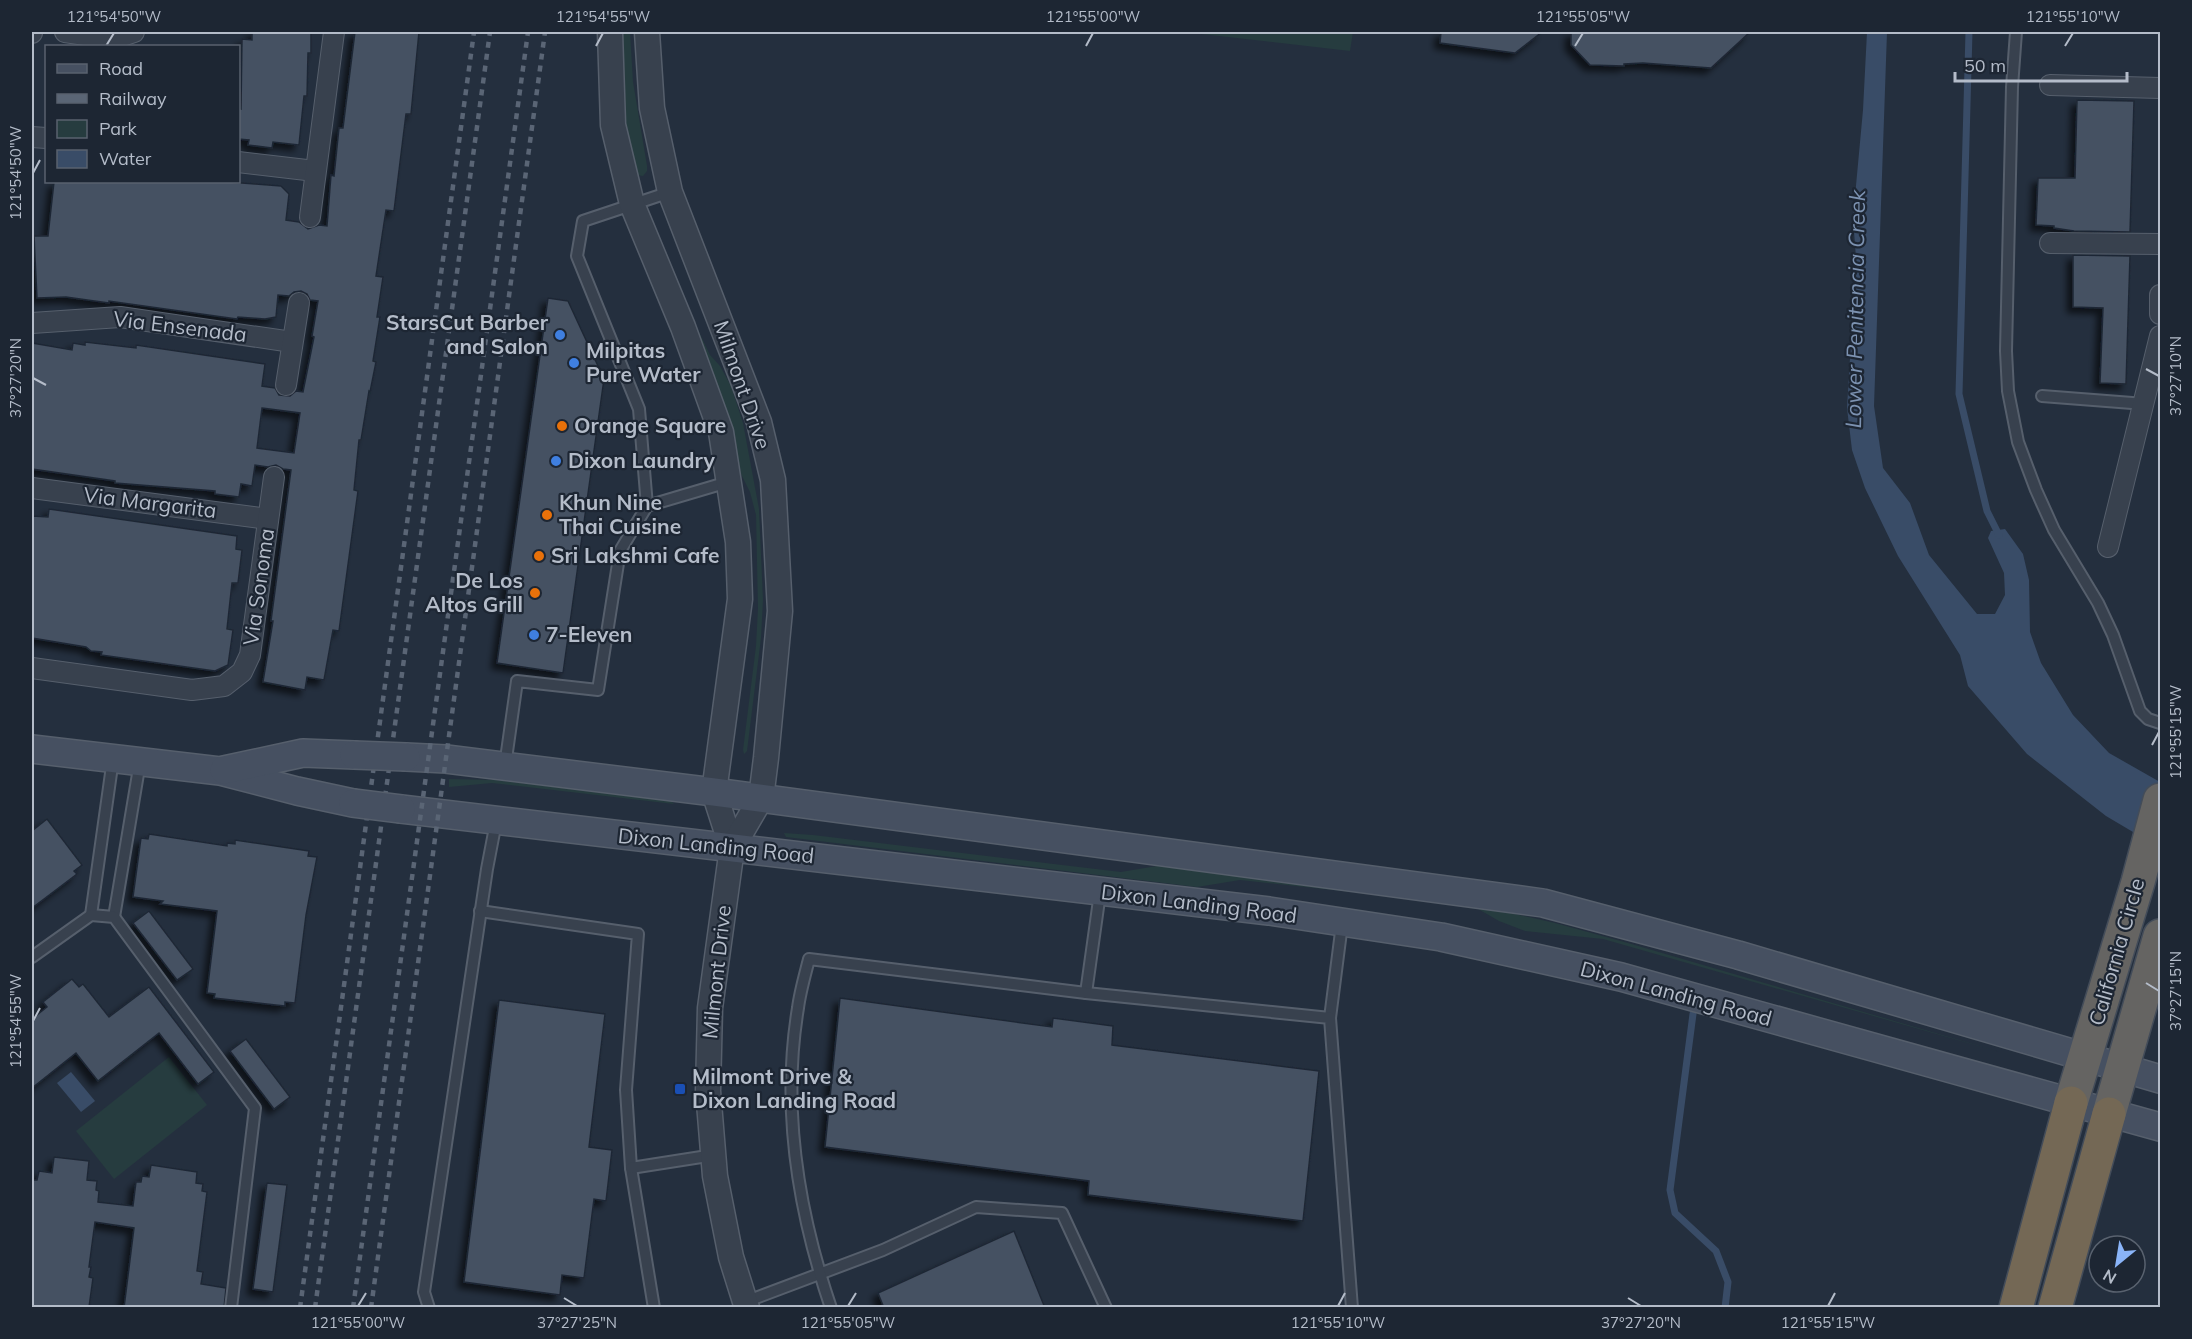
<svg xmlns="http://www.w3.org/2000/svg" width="2192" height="1339" font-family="Mulish,sans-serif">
  <defs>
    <filter id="shadow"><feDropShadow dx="-5.5" dy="5.5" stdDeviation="3" flood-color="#0009"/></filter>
  </defs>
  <rect width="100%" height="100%" fill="#242f3e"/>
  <g fill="#263c3f">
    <path d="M614,32H630L633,82L647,166V171L643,176L636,175L629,156Z"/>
    <path d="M1184,32H1353L1350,51Z"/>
    <path d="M677,286L710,355L720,366L731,386L743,423L759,509L763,600L761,638L747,751L744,754L743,750L756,646L758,608L756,515L750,492L739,470L727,428Z"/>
    <path d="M449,779L496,780L671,801L674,804L492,783L449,787Z"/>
    <path d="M784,833L813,835L1121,872L1169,864L1408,898L1240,880L1197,887L786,837Z"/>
    <path d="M1473,906H1479L1555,923L1628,943L2000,1052L1603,939L1525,931L1499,921Z"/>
    <path d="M169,1057L207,1105L114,1179L76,1131Z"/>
  </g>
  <g fill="#394c67">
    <path d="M1867,32H1887L1874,406L1883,468L1910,503L1929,555L1977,614H1995L2005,595L2004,573L1988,538L1991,531L2005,529L2023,554L2029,580L2030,632L2041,663L2073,715L2109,753L2160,782V848L2106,816L2027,754L1968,686L1960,655L1898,556L1865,488L1852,450L1847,408L1856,258L1853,218L1863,110Z"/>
    <path d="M71,1072L95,1101L81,1112L57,1083Z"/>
  </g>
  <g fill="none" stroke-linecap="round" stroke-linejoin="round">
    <g stroke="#394c67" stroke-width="7">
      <path d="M1969,32L1959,394L1987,511L1999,535"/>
      <path d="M1693,1014L1670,1190L1675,1213L1716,1251L1728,1282L1725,1308"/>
    </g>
  </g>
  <g fill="#455162" stroke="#1f2835" stroke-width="1.5" fill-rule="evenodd" filter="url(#shadow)">
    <path d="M252,32H311V53H308L307,96H304L299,145L273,142L272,148L248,145L249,140L238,139V108L241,109L242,39L252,40Z"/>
    <path d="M355,32H419L411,114H406L394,211L386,210L376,276L383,277L377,317H380L373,361L376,362L370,392L369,391L361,440H359L354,490L358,491L339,631L333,630L324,680L307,677L305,690L263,682L273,621H271L291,470L283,469L276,465L268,467L255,465L252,486L241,484L239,497L215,494V491L115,483V481L32,469V343L72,350L73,343L85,345V342L136,348V345L265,364L262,386L275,388L279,395L290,396L296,391L303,392L314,337L312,336L318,301L310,300L307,294L301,291L294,292L289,296L278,295L276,317L265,319L238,317L237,319L109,301V303L66,297L37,298L34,236H48L54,182H228L281,186L289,194L286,220L299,222L308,229L319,225L327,226L331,175L334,176L339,128H343ZM262,408L300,413L294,453L257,448Z"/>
    <path d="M1441,32H1542L1515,53L1440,43Z"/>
    <path d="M1571,32H1750L1711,68L1643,63L1624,64V66L1590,65L1571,45Z"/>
    <path d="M2077,100L2134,101L2130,232L2074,231L2054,228V226L2036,225L2038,178H2075Z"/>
    <path d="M2073,255L2130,256L2126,384L2100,383L2103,308L2073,307Z"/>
    <path d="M548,298L568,301L604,379L563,673L497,663Z"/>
    <path d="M49,509L237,536L236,549L242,550L238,583H232L227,629L233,630L228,665L215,671L101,655L102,652L91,651L86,647L32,638V516L48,517Z"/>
    <path d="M47,819L82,865L74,871L77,874L32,908V831Z"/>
    <path d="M149,834L227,846V843L235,844V840L309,851L308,856L317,857L306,915L295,1003L285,1002V1006L214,998L215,994L207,993L217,911L160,904L163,901L133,897L141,838L148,839Z"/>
    <path d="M149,911L193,969L177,980L133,923Z"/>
    <path d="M72,979L79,987L83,984L109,1017L149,987L214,1072L198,1084L159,1033L98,1081L76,1053L32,1088V1019L47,1007L43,1002Z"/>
    <path d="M840,998L1052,1027L1053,1018L1113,1026L1112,1045L1319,1071L1303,1221L1088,1195L1089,1181L825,1147Z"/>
    <path d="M499,1000L605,1014L589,1147L612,1150L606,1201L594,1199L584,1278L562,1275L560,1295L464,1282Z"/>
    <path d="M246,1039L290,1097L274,1109L230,1051Z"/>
    <path d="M54,1157L89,1161L87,1180L97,1181L96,1190L99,1191L98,1202L133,1206L136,1182H141L142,1176L149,1177L151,1165L197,1172L196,1183L203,1184L202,1191L207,1192L197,1271L203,1272L201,1284L226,1288L224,1308H124L134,1228L95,1222L89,1267H91L89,1277L93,1278L89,1307L32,1308L33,1180H37L39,1171L52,1173Z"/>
    <path d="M267,1183L287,1185L273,1292L253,1289Z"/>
    <path d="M1014,1231L1045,1308H884L878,1293Z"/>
  </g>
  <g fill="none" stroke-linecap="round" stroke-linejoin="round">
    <defs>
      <g id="service">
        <path d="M2016,32L2012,87L2006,351L2008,391L2018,442L2036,490L2054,530L2098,603L2113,635L2140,711L2148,719L2160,723"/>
        <path d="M2042,396L2145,404"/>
        <path d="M647,506L728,482"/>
        <path d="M505,766L517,681L598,690L620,551L647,506L639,409L577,256L583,221L670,192"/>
        <path d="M480,911L638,934L626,1090L631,1168L654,1308"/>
        <path d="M91,915L113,759"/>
        <path d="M114,917L140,762"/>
        <path d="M32,957L91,915L114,917L255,1108L231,1308"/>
        <path d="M1086,993L1100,893"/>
        <path d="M1330,1018L1342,924"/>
        <path d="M631,1168L714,1155"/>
        <path d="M745,1302L883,1250L976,1207L1062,1213L1106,1308"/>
        <path d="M429,1308L424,1292L487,869L496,822"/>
        <path d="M831,1308C798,1211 781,1110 798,1008C800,992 805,975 809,959L1086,993L1330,1018L1352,1308"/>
      </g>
      <g id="minor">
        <path d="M65,32L113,39L134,32"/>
        <path d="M32,33V32"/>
        <path d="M2050,85L2160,88"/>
        <path d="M32,137L46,138"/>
        <path d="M238,162L315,171"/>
        <path d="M310,217L334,32"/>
        <path d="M2050,243L2160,244"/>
        <path d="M2160,295V314"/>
        <path d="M32,323L120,317L292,342"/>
        <path d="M286,385L299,303"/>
        <path d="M32,488L268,519"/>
        <path d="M2108,547L2160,336"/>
        <path d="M32,668L192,690L224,686L242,672L250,655L274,477"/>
      </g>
      <g id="tertiary">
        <path d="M610,32L613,125L632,204L683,327L721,432L738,542L740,599L714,792L732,848"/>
        <path d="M647,32L652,108L670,192L759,422L773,480L780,611L766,758L761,798L732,848L710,1008L708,1091L715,1176L731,1257L747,1308"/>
      </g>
      <g id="secondary">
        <path d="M32,749L220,771L297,791L353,803"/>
        <path d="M406,757L446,759L714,792L1543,903L1738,955L2160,1079"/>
        <path d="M224,770L303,753L354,755"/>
        <path d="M401,809L1269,911L1441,937L1621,977L2160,1127"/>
      </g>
      <g id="trunk">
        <path d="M2071,1103L2138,882L2160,800"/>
        <path d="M2109,1114L2160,936"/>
      </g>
      <g id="motorway">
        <path d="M2016,1308L2071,1103"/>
        <path d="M2055,1308L2109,1114"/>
      </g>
    </defs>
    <use href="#service" stroke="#565f6c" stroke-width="14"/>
    <use href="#minor" stroke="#565f6c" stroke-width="22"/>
    <use href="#tertiary" stroke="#565f6c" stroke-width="27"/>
    <use href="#secondary" stroke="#565f6c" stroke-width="30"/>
    <use href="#trunk" stroke="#434c59" stroke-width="36"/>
    <use href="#motorway" stroke="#434c59" stroke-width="36"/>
    <use href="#service" stroke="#38414e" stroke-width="10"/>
    <use href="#minor" stroke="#38414e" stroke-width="20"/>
    <use href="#tertiary" stroke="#38414e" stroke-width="24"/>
    <use href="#secondary" stroke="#465061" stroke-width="27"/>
    <use href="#trunk" stroke="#656462" stroke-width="33"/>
    <use href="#motorway" stroke="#746855" stroke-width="33"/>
    <g stroke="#5a6575" stroke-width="4.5" stroke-dasharray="6 6" stroke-linecap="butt">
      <path d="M300,1308L474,32"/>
      <path d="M315,1308L490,32"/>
      <path d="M353,1308L528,32"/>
      <path d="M371,1308L545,32"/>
    </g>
    <defs>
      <g id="secondary-bridge">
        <path d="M354,755L406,757"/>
        <path d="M353,803L401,809"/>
      </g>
    </defs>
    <use href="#secondary-bridge" stroke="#565f6c" stroke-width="30" stroke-linecap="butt"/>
    <use href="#secondary-bridge" stroke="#465061" stroke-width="27"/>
  </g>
  <path fill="none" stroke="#b4bcc9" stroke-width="2" d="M106,46L114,33M596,46L603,33M1086,46L1093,33M1575,46L1583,33M2065,46L2073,33M33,173L40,160M2146,369L2159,376M33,378L46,385M2152,745L2159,732M2146,983L2159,991M33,1021L40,1008M564,1298L577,1306M1628,1298L1641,1306M358,1306L366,1293M848,1306L856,1293M1338,1306L1345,1293M1828,1306L1835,1293"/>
  <g fill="#3f7fe0" stroke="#1d2633" stroke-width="2">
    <circle cx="560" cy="335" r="6"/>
    <circle cx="574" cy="363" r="6"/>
    <circle cx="556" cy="461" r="6"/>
    <circle cx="534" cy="635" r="6"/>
  </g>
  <g fill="#e8710a" stroke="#1d2633" stroke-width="2">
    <circle cx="562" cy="426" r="6"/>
    <circle cx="547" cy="515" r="6"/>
    <circle cx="539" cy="556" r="6"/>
    <circle cx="535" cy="593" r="6"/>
  </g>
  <rect fill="#1a4fb4" stroke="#1d2633" stroke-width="2" x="674" y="1083" width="12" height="12" rx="3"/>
  <g text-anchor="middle" stroke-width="4.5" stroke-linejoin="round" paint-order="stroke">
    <g font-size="21" font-weight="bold" fill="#b4bcc9" stroke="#1d2633" text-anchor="start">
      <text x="548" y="330" text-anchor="end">StarsCut Barber<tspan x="548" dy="24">and Salon</tspan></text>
      <text x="586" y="358">Milpitas<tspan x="586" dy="24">Pure Water</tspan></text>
      <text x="574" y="433">Orange Square</text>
      <text x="568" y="468">Dixon Laundry</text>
      <text x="559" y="510">Khun Nine<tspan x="559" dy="24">Thai Cuisine</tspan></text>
      <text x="551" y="563">Sri Lakshmi Cafe</text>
      <text x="523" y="588" text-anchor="end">De Los<tspan x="523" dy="24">Altos Grill</tspan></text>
      <text x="546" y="642">7-Eleven</text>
      <text x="692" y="1084">Milmont Drive &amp;<tspan x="692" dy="24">Dixon Landing Road</tspan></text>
    </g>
    <g font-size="21" fill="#b4bcc9" stroke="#1d2633">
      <text transform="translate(180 327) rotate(7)" y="7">Via Ensenada</text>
      <text transform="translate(742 385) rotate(71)" y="7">Milmont Drive</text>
      <text transform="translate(150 503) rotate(7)" y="7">Via Margarita</text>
      <text transform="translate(259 587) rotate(-82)" y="7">Via Sonoma</text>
      <text transform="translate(716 846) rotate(6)" y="7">Dixon Landing Road</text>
      <text transform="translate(1199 904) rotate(7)" y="7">Dixon Landing Road</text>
      <text transform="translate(2117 952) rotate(-74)" y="7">California Circle</text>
      <text transform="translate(717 972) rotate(-84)" y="7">Milmont Drive</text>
      <text transform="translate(1676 994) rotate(15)" y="7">Dixon Landing Road</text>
    </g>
    <g font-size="22" font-style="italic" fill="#7c92b1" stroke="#1d2633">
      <text transform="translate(1855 309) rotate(-89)" y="8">Lower Penitencia Creek</text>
    </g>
  </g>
  <rect width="2192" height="1339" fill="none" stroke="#1d2633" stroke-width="66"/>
  <rect x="45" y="45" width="195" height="138" fill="#1d2633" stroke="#59626f" stroke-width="1.5"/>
  <rect x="57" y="64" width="30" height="9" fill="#465061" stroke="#59626f" stroke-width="1.5"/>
  <text x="99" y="75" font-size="18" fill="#b4bcc9">Road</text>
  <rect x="57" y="94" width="30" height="9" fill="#5a6575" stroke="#59626f" stroke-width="1.5"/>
  <text x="99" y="105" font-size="18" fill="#b4bcc9">Railway</text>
  <rect x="57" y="120" width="30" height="18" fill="#263c3f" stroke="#59626f" stroke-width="1.5"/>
  <text x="99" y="135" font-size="18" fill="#b4bcc9">Park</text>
  <rect x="57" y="150" width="30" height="18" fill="#394c67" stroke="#59626f" stroke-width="1.5"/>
  <text x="99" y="165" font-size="18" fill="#b4bcc9">Water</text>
  <g transform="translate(2117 1264) rotate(210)"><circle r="28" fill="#1d2633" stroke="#59626f" stroke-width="1.5"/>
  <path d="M0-4.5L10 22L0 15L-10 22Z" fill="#8ab4f8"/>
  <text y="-9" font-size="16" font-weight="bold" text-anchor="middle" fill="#b4bcc9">N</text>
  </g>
  <path d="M1955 72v9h172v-9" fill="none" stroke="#b4bcc9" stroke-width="3"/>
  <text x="1964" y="72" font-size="18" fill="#b4bcc9" stroke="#1d2633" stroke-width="4.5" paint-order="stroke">50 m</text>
  <rect x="33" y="33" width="2126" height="1273" fill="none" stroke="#b4bcc9" stroke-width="2"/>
  <g font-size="15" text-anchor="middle" fill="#b4bcc9">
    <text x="114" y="22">121°54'50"W</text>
    <text x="603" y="22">121°54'55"W</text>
    <text x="1093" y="22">121°55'00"W</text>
    <text x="1583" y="22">121°55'05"W</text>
    <text x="2073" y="22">121°55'10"W</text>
    <text transform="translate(16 173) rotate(-90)" y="5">121°54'50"W</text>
    <text transform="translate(2176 376) rotate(-90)" y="5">37°27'10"N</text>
    <text transform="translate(16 378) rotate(-90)" y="5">37°27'20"N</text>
    <text transform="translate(2176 732) rotate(-90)" y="5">121°55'15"W</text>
    <text transform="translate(2176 991) rotate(-90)" y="5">37°27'15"N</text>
    <text transform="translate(16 1021) rotate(-90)" y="5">121°54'55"W</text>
    <text x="358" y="1328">121°55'00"W</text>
    <text x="577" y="1328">37°27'25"N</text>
    <text x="848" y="1328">121°55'05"W</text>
    <text x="1338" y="1328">121°55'10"W</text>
    <text x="1641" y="1328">37°27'20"N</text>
    <text x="1828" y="1328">121°55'15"W</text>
  </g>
</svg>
